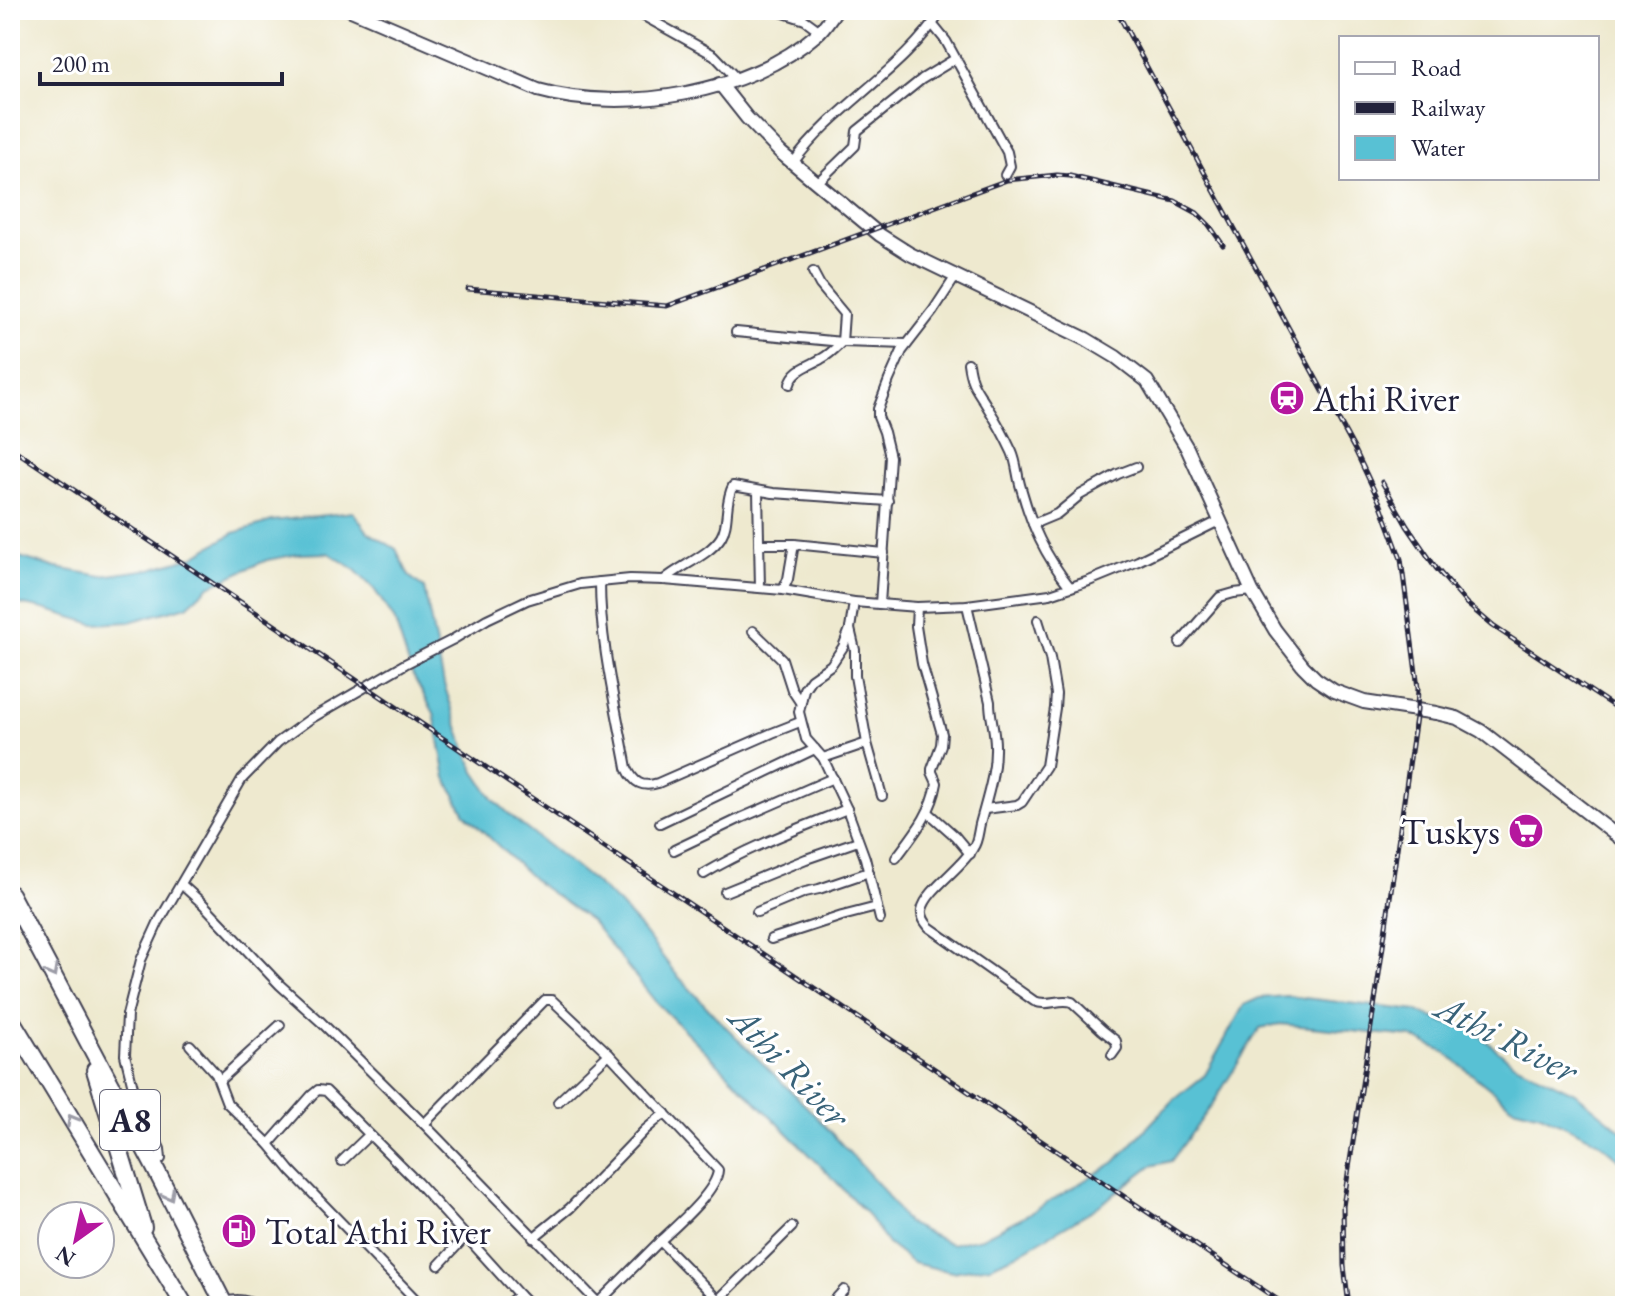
<svg xmlns="http://www.w3.org/2000/svg" width="1635" height="1316" font-family="'EB Garamond',serif">
  <rect width="100%" height="100%" fill="#fff"/>
  <filter id="ink" filterUnits="userSpaceOnUse"><feTurbulence type="fractalNoise" baseFrequency=".0125" numOctaves="2"/><feDisplacementMap in="SourceGraphic" scale="16" xChannelSelector="R" yChannelSelector="G"/><feConvolveMatrix kernelMatrix="1 2 1 2 8 2 1 2 1" color-interpolation-filters="sRGB"/></filter>
  <filter id="wash" filterUnits="userSpaceOnUse"><feTurbulence type="fractalNoise" baseFrequency=".006" numOctaves="4" result="noise"/><feDisplacementMap in="SourceGraphic" scale="32" xChannelSelector="R" yChannelSelector="G"/><feGaussianBlur stdDeviation="1.8" result="paint"/><feColorMatrix in="noise" values="0 0 0 0 0 0 0 0 0 0 0 0 0 0 0 0 0 1.4 0 .05"/><feComposite in="paint" operator="in"/></filter>
  <g filter="url(#wash)">
    <rect width="100%" height="100%" fill="#eee9cf"/>
    <path fill="#58c1d4" stroke="#3d7288" stroke-width="2" d="M353,512L368,532L396,549L409,576L424,588L444,684L464,745L475,772L494,800L519,823L593,881L618,903L638,925L676,974L718,1019L813,1113L880,1186L907,1223L951,1244L982,1238L1034,1211L1115,1162L1171,1102L1205,1075L1244,1005L1259,998L1287,996L1417,1011L1446,1023L1473,1030L1513,1063L1577,1094L1625,1133V1167L1620,1160L1598,1141L1541,1114L1513,1107L1444,1052L1412,1037L1280,1024L1260,1028L1210,1108L1171,1161L1151,1166L1096,1208L1016,1255L990,1266L952,1272L913,1263L888,1244L866,1213L825,1170L655,1001L591,921L537,883L465,814L446,778L434,713L412,674L394,619L374,589L353,568L328,553L299,554L267,560L209,586L187,606L129,622L94,624L44,609L19,604H10V554L56,568L102,576L151,569L192,557L234,533L272,521Z"/>
  </g>
  <g filter="url(#ink)">
    <g fill="none" stroke-linecap="round" stroke-linejoin="round">
      <defs>
        <g id="street">
          <path d="M633,10L714,55L737,79"/>
          <path d="M775,10L805,20L820,31"/>
          <path d="M933,25L946,41L1007,152L1010,166L1005,175"/>
          <path d="M793,163C835,105 903,71 942,10"/>
          <path d="M817,183L855,146L857,131L922,79L955,59"/>
          <path d="M736,332L842,342L907,344"/>
          <path d="M968,363C971,386 977,389 988,408C997,422 1005,437 1012,452C1017,463 1017,476 1021,488C1032,527 1044,554 1070,587"/>
          <path d="M790,384C794,369 809,366 821,359C829,355 836,348 842,342L844,314L820,285L813,272"/>
          <path d="M758,491L760,588"/>
          <path d="M1033,524L1057,514L1080,495L1118,474L1136,467"/>
          <path d="M759,544H794"/>
          <path d="M664,580C680,566 710,555 721,537C730,522 724,502 733,486L773,493L888,501"/>
          <path d="M600,582C600,645 616,707 627,768C634,783 642,788 658,783L772,733L800,722"/>
          <path d="M783,590L788,579L794,544L884,553"/>
          <path d="M854,602L850,629L843,647L831,665L811,679L804,689L799,712L806,739L823,758L847,809L865,858L880,919"/>
          <path d="M880,604L890,457L884,432L878,417V409L889,380L902,351L933,311L956,276"/>
          <path d="M967,605L990,702C990,717 995,730 995,745C996,772 987,798 980,824C978,832 978,841 973,848C962,868 926,890 922,910C921,917 925,922 929,927L1034,1001C1048,1007 1059,998 1072,1002L1102,1030L1116,1041L1117,1048L1112,1055"/>
          <path d="M753,631L782,659L792,690L800,702"/>
          <path d="M1180,643L1220,597L1234,593L1252,591"/>
          <path d="M867,743L882,796"/>
          <path d="M823,758L867,743L855,676V650L850,629"/>
          <path d="M985,809L1017,805L1022,802L1046,766L1055,708L1056,694L1050,658L1038,620"/>
          <path d="M928,812L955,836L970,854"/>
          <path d="M660,823L815,749"/>
          <path d="M674,850L741,818L833,778"/>
          <path d="M896,858C914,834 932,813 937,783L932,772V769L941,745L942,734L922,664L916,626L917,607"/>
          <path d="M704,874C749,847 798,829 847,809"/>
          <path d="M181,884L203,904L280,985L321,1022L424,1124L601,1306"/>
          <path d="M725,892L806,859L858,841"/>
          <path d="M757,912L805,892L819,889L869,872"/>
          <path d="M771,939L842,916L877,907"/>
          <path d="M190,1045L216,1074L227,1103L269,1144L291,1171L422,1306"/>
          <path d="M220,1080L280,1025"/>
          <path d="M558,1102L609,1054"/>
          <path d="M424,1124L545,1000H552L609,1054L718,1170C717,1191 676,1226 660,1241"/>
          <path d="M269,1144L312,1095L318,1090L326,1091L417,1182L519,1295"/>
          <path d="M342,1161L369,1135"/>
          <path d="M154,1165L161,1159L160,1149L134,1091L125,1055L127,1015L141,960L158,923L242,779L278,742L310,719L405,664L452,640L487,619L527,600L580,584L630,579L664,580L783,590L854,602L917,607L967,605L1050,594L1089,581L1138,561L1221,520"/>
          <path d="M533,1238L570,1208L645,1130L665,1113"/>
          <path d="M439,1265L466,1236"/>
          <path d="M718,1300L792,1227"/>
          <path d="M224,1303C235,1298 247,1300 258,1306"/>
          <path d="M598,1303L660,1241L724,1306"/>
          <path d="M505,1306L519,1295L530,1306"/>
          <path d="M829,1306L844,1290"/>
        </g>
        <g id="secondary">
          <path d="M351,10L538,90C624,114 749,94 817,34C825,27 830,18 836,10"/>
          <path d="M720,84L747,118L781,153L880,235L910,254L1086,339L1116,357L1147,381L1187,448L1252,591L1275,630L1303,666L1316,679L1334,691L1364,702L1436,713L1457,718L1481,731L1625,842"/>
        </g>
        <g id="highway">
          <path d="M10,894L154,1166L225,1306"/>
          <path d="M10,1018L185,1306"/>
          <path d="M95,1070L143,1227"/>
        </g>
      </defs>
      <use href="#street" stroke="#414051" stroke-width="12"/>
      <use href="#secondary" stroke="#414051" stroke-width="16"/>
      <use href="#highway" stroke="#414051" stroke-width="20"/>
      <use href="#street" stroke="#fff" stroke-width="8"/>
      <use href="#secondary" stroke="#fff" stroke-width="12"/>
      <use href="#highway" stroke="#fff" stroke-width="16"/>
      <defs>
        <g id="rail">
          <path d="M1116,10L1356,452L1381,505L1401,559L1418,688L1417,710L1377,988L1343,1206L1344,1266L1349,1306"/>
          <path d="M468,289L667,306L1007,180L1057,175L1070,176L1175,201L1197,213L1209,225L1223,245"/>
          <path d="M10,447L1287,1306"/>
          <path d="M1382,482L1407,526L1436,568L1466,603L1493,626L1625,714"/>
        </g>
      </defs>
      <use href="#rail" stroke="#22223b" stroke-width="5"/>
      <use href="#rail" stroke="#fff" stroke-width="2" stroke-dasharray="6" stroke-linecap="butt"/>
    </g>
    <defs><path id="oneway-chevron" d="M-2-3.5L2.5 0L-2 3.5" fill="none" stroke-width="1.6" stroke-linecap="round" stroke-linejoin="round" transform="scale(2)"/></defs>
    <g stroke="#9c9ca7">
      <use href="#oneway-chevron" transform="translate(52 972) rotate(62)"/>
      <use href="#oneway-chevron" transform="translate(72 1120) rotate(-120)"/>
      <use href="#oneway-chevron" transform="translate(169 1195) rotate(62)"/>
    </g>
  </g>
  <defs>
    <symbol id="station-disc" viewBox="-11 -11 22 22"><circle r="9.5" fill="#b5179e" stroke="#fff"/><path d="M-3-6H3Q5-6 5-4V2Q5 4 3 4L4.5 6H3L1.5 4h-3L-3 6H-4.5L-3 4Q-5 4-5 2V-4Q-5-6-3-6ZM-3.5-4v3h7v-3ZM-3.5 1v1.5H-2V1ZM2 1v1.5H3.5V1Z" fill="#fff"/></symbol>
    <symbol id="supermarket-disc" viewBox="-11 -11 22 22"><circle r="9.5" fill="#b5179e" stroke="#fff"/><path d="M-6-5.5h2.5l.6 2H6L4.5 2H-2.5L-4.4-4H-6ZM-1.5 3.2a1.3 1.3 0 1 0 .1 0ZM3 3.2a1.3 1.3 0 1 0 .1 0Z" fill="#fff"/></symbol>
    <symbol id="fuel-disc" viewBox="-11 -11 22 22"><circle r="9.5" fill="#b5179e" stroke="#fff"/><path d="M-5.5-6h7V0h2V4h1.3V-2.5L3-4.5l.8-.8L6-3V5H2.5V1h-1V6h-7ZM-4.2-4.7v3.2H.2V-4.7Z" fill="#fff"/></symbol>
  </defs>
  <g fill-rule="evenodd">
    <use href="#station-disc" x="1267" y="378" width="40" height="40"/>
    <use href="#supermarket-disc" x="1506" y="811" width="40" height="40"/>
    <use href="#fuel-disc" x="219" y="1211" width="40" height="40"/>
  </g>
  <g text-anchor="middle" stroke-width="6" stroke-linejoin="round" paint-order="stroke">
    <rect fill="#fff" stroke="#646476" stroke-width="2" x="100" y="1090" width="60" height="60" rx="6"/>
    <g font-size="34" font-weight="bold" fill="#22223b">
      <text x="130" y="1132">A8</text>
    </g>
    <g font-size="36" fill="#22223b" stroke="#fff" text-anchor="start">
      <text x="1313" y="411">Athi River</text>
      <text x="1500" y="844" text-anchor="end">Tuskys</text>
      <text x="265" y="1244">Total Athi River</text>
    </g>
    <g font-size="38" font-style="italic" fill="#386278" stroke="#fff">
      <text transform="translate(1507 1038) rotate(27)" y="13">Athi River</text>
      <text transform="translate(790 1066) rotate(46)" y="13">Athi River</text>
    </g>
  </g>
  <rect width="1635" height="1316" fill="none" stroke="#fff" stroke-width="40"/>
  <rect x="1339" y="36" width="260" height="144" fill="#ffffff" stroke="#a7a7b1" stroke-width="2"/>
  <rect x="1355" y="62" width="40" height="12" fill="#ffffff" stroke="#a7a7b1" stroke-width="2"/>
  <text x="1411" y="76" font-size="24" fill="#22223b">Road</text>
  <rect x="1355" y="102" width="40" height="12" fill="#22223b" stroke="#a7a7b1" stroke-width="2"/>
  <text x="1411" y="116" font-size="24" fill="#22223b">Railway</text>
  <rect x="1355" y="136" width="40" height="24" fill="#58c1d4" stroke="#a7a7b1" stroke-width="2"/>
  <text x="1411" y="156" font-size="24" fill="#22223b">Water</text>
  <g transform="translate(76 1240) rotate(213)"><circle r="38" fill="#ffffff" stroke="#a7a7b1" stroke-width="2"/>
  <path d="M0-6L14 30L0 20L-14 30Z" fill="#b5179e"/>
  <text y="-12" font-size="22" font-weight="bold" text-anchor="middle" fill="#22223b">N</text>
  </g>
  <path d="M40 72v12h242v-12" fill="none" stroke="#22223b" stroke-width="4"/>
  <text x="52" y="72" font-size="24" fill="#22223b" stroke="#ffffff" stroke-width="6" paint-order="stroke">200 m</text>
</svg>
